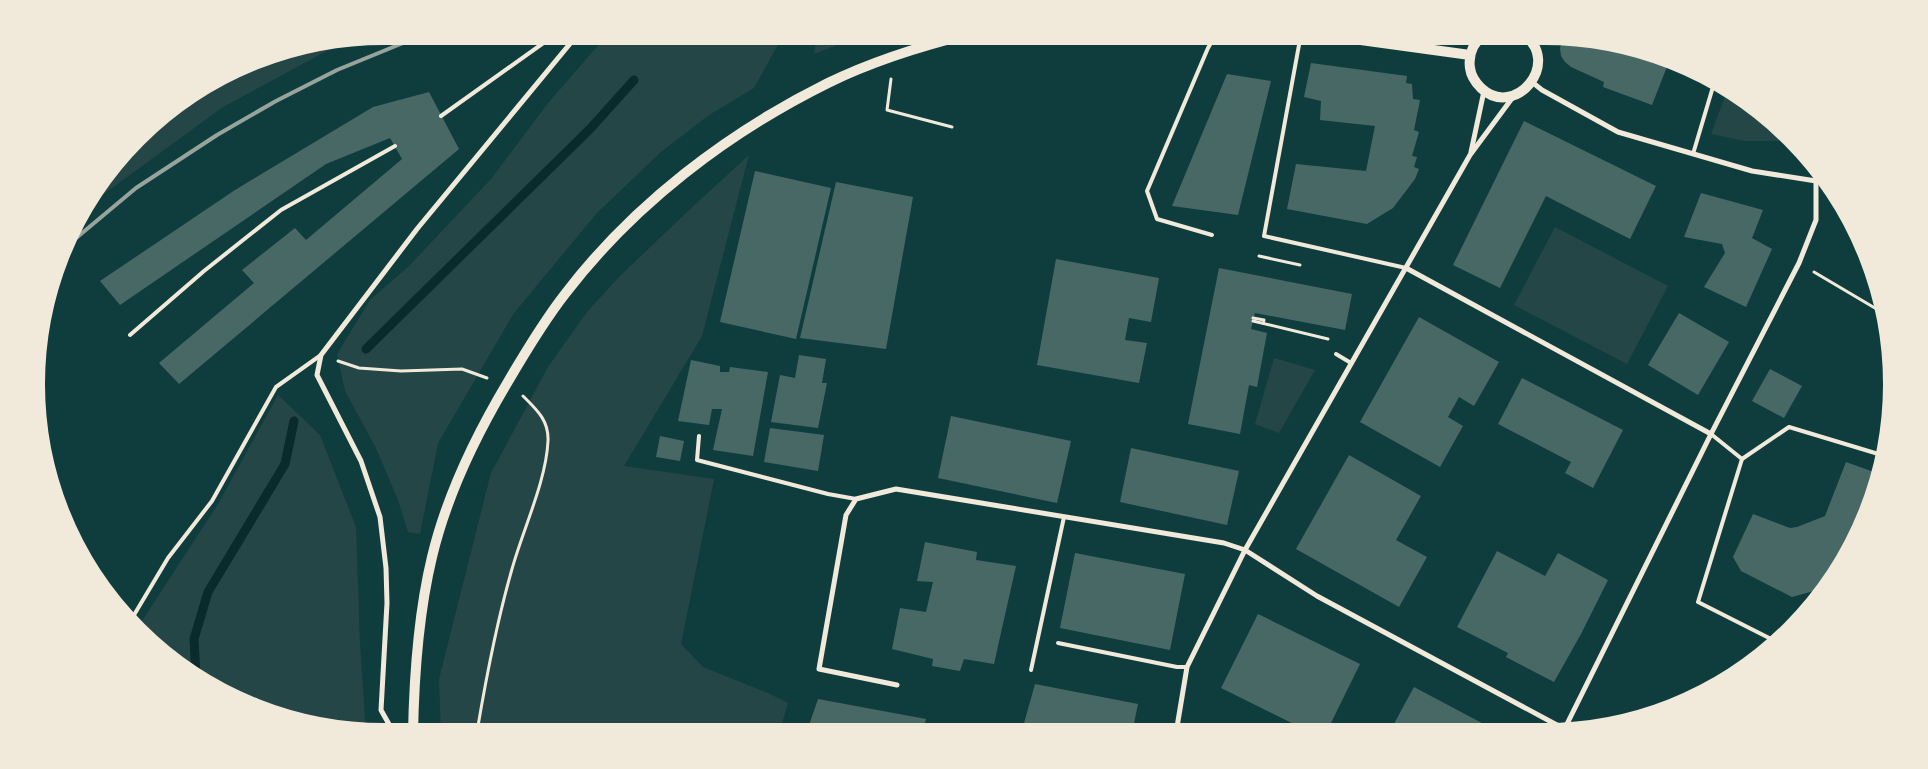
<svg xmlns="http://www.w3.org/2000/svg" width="1928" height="769" font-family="Inter,sans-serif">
  <rect width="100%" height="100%" fill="#0f3d3e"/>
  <g fill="#244646">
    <path d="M608,34H784L754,88L709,115L661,152L597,213L514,313L438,443L420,534L408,532L398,500L376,448L345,391L337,354L370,300L409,266L491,179L549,102Z"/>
    <path d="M817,34H865L814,54Z"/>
    <path d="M347,40L223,107L79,212L153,121L209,81L271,52Z"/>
    <path d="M1728,88L1746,99L1745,111H1763L1795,141H1745L1711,134Z"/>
    <path d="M749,155L702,336L624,466L714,479L681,644L703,667L768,693L788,703L779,734L441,735L439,679L491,473L548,367L587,312L620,276L687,212Z"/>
    <path d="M1555,227L1668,286L1627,364L1514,305Z"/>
    <path d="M1274,358L1315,370L1279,433L1255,424Z"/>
    <path d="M278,395L320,435L356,527L360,643L366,733L293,723L230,699L171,663L138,627L218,504Z"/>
  </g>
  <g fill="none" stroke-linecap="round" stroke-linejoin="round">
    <g stroke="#0a2a2b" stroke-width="9">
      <path d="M366,349L590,129L634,80"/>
      <path d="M198,679L196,676L194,639L208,592L285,464L294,421"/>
    </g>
  </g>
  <g fill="#486865">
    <path d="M1563,36L1635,46L1670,59L1652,105L1603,87L1604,82L1571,67L1565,62L1561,56L1560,48Z"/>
    <path d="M1311,63L1407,76L1406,83L1412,84L1413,99L1420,100L1414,130L1419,132L1412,156L1417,157L1414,167L1419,169L1415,179L1393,208L1367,224L1287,209L1296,164L1366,171L1375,126L1320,120L1321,101L1304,97Z"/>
    <path d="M1227,74L1271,81L1238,215L1172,206Z"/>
    <path d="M429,92L459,149L179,384L159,363L254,283L242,270L295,228L306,240L402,159L390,138L326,164L120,305L100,281L235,190L373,107Z"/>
    <path d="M1747,100L1757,106L1761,110H1746Z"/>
    <path d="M1524,121L1656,186L1630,239L1546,196L1500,288L1453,265Z"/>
    <path d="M755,171L831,188L796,339L720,322Z"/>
    <path d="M836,182L913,197L886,349L800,338Z"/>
    <path d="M1701,193L1763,210L1752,238L1772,249L1746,307L1704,287L1725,253L1722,244L1684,237Z"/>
    <path d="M1854,224L1867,253H1866L1848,228Z"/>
    <path d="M1056,259L1159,278L1151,322L1129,318L1125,340L1147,343L1139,383L1037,365Z"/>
    <path d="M1219,268L1352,294L1345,330L1255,313L1251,329L1267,333L1257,387L1249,385L1240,434L1188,424Z"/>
    <path d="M1679,313L1729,342L1698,395L1648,365Z"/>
    <path d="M1419,317L1499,362L1474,406L1459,397L1448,417L1463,426L1440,467L1360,422Z"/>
    <path d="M799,355L826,359L822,383H827L818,428L771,422L780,375L795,378Z"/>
    <path d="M691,360L720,366V372H729L730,367L768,372L753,456L713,450L722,409H712L709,425L678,421Z"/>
    <path d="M1770,369L1802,386L1784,418L1752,401Z"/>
    <path d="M1522,378L1623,430L1593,488L1565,473L1571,462L1498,424Z"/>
    <path d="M951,416L1071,441L1057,503L938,478Z"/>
    <path d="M770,428L824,435L818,471L764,462Z"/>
    <path d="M660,436L684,441L680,461L656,457Z"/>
    <path d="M1131,448L1239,471L1227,525L1120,502Z"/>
    <path d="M1349,455L1421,496L1396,540L1427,557L1399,607L1296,549Z"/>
    <path d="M1846,462L1882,475L1835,579L1828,587L1792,597L1741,571L1733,557L1753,514L1790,528L1797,527L1825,516Z"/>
    <path d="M925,542L977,552L976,560L1016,566L994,664L964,659L960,671L932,666L933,659L892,649L900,608L926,612L933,582L917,581Z"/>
    <path d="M1497,551L1545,576L1558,553L1608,580L1581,634L1554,682L1506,657L1508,653L1457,627Z"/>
    <path d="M1075,553L1185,574L1170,650L1060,628Z"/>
    <path d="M1258,614L1360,664L1326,733H1312L1221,688Z"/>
    <path d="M1035,684L1138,704L1132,733L1021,734Z"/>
    <path d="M1414,687L1495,730L1493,732L1389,733Z"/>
    <path d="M818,699L926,719L922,734H806Z"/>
  </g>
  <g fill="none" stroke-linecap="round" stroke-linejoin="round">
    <g stroke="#f1e9da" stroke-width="3">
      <path d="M891,79L887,110L952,127"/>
      <path d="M1259,256L1300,265"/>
      <path d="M1814,272L1885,314"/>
      <path d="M1253,318L1264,320L1263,323"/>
      <path d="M1253,321L1328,339"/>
      <path d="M338,361L359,368L401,371L462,369L487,378"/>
      <path d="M478,735V726C487,673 497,621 512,569C523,529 546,482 548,441C549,420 536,409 523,396"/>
    </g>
    <g stroke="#f1e9da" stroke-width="4">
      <path d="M1301,34L1264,236L1406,268"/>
      <path d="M441,116L556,34"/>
      <path d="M1693,154L1715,80"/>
      <path d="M1212,235L1157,219L1147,191L1208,48L1216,34"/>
      <path d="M130,335L204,271L281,210L395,146"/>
      <path d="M1336,354L1351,363"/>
      <path d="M1711,434L1742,459"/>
      <path d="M699,436L697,460L828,494L856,499"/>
      <path d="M131,620L168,558L212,501L276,387L321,355"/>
      <path d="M1058,643L1177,667H1187"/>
      <path d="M1779,643L1698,602L1742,459L1789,427L1885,456"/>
      <path d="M1031,670L1064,517"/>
    </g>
    <g stroke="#f1e9da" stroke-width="5">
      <path d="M1532,82L1542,90L1618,132L1752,171L1816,181L1825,178"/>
      <path d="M1471,152L1484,91"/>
      <path d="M1406,268L1711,434"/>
      <path d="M897,685L819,669L846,515L856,499L896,489L1224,543L1245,550L1317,596L1570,732"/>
      <path d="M1564,730L1711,434L1799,263L1816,220V181"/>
      <path d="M1176,733L1187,667L1245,550L1470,155L1513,97"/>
      <path d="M395,735L381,710L387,603L386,568L380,517L361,461L317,375L321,355L417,229L578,34"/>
    </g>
    <g stroke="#f1e9da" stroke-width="10">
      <path d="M1317,34L1470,55"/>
      <path d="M1484,34C1474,42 1468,54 1470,68C1471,76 1475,82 1481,88C1515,120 1563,62 1523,34"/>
      <path d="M413,735C414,676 418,615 432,557C447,494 476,435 509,380C526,351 544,321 565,294C633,205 727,133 828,83C873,61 921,46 970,34"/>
    </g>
    <path stroke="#97a49c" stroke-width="4" d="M63,249L136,188L217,135L276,101L337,70L425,34"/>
  </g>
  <path d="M0 0H1928V769H0ZM384 42H1544A342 342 0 0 1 1886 384V384A342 342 0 0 1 1544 726H384A342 342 0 0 1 42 384V384A342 342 0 0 1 384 42Z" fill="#f1e9da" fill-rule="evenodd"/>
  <path fill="none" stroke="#f1e9da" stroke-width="6" d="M384 42H1544A342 342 0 0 1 1886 384V384A342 342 0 0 1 1544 726H384A342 342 0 0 1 42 384V384A342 342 0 0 1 384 42Z"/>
</svg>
